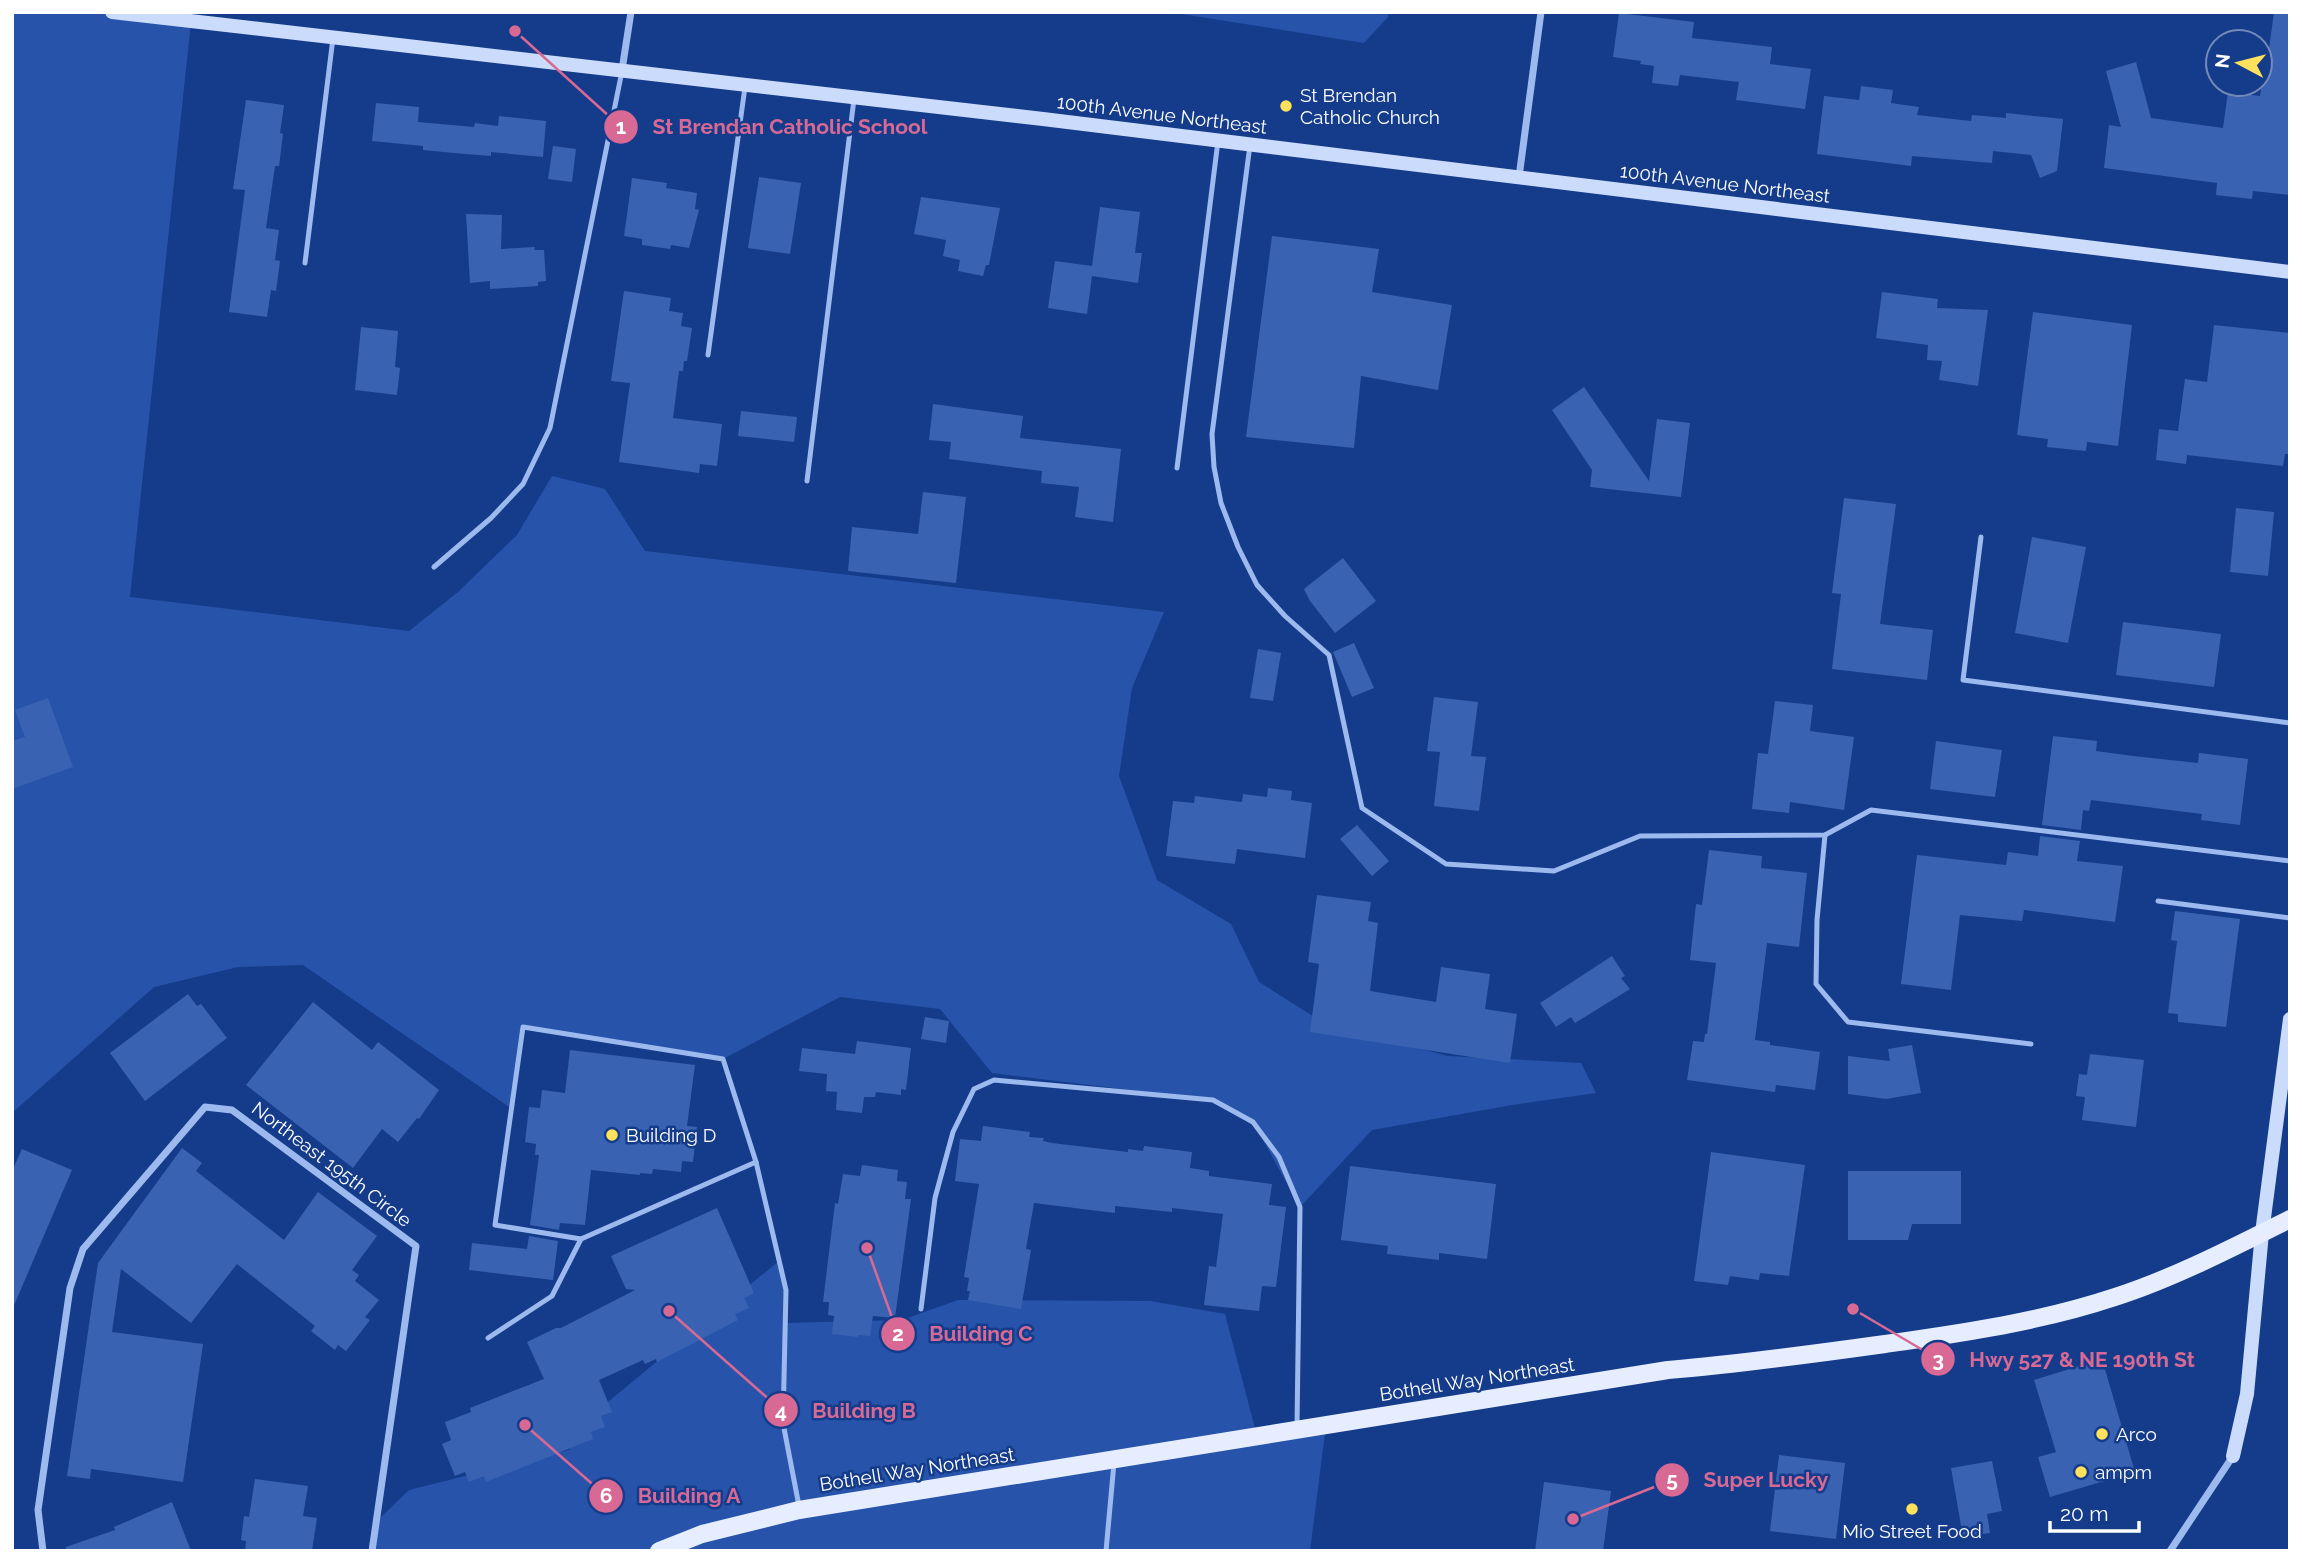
<svg xmlns="http://www.w3.org/2000/svg" width="2302" height="1563" font-family="Raleway,sans-serif">
  <rect width="100%" height="100%" fill="#153c8b"/>
  <g fill="#2754aa">
    <path d="M12,12H112L191,22L130,597L409,631L458,592L517,535L552,476L605,489L645,551L1164,612L1132,688L1119,776L1157,880L1231,924L1259,982L1327,1025L1448,1056L1581,1063L1596,1093L1512,1105L1372,1130L1300,1207L1253,1122L1213,1100L992,1073L940,1009L840,997L723,1059L523,1027L512,1109L303,965L238,967L154,987L12,1113Z"/>
    <path d="M1169,12H1388V17L1364,43Z"/>
    <path d="M779,1261L786,1290V1323L902,1320L958,1300L1150,1301L1225,1314L1257,1436L1326,1425L1310,1551H372L376,1522L409,1490L569,1450L603,1406Z"/>
  </g>
  <g fill="#3962b2">
    <path d="M2274,12H2290V195L2253,191L2252,199L2216,195L2217,183L2104,168L2109,125L2121,127L2106,71L2136,62L2151,118L2223,128L2228,92L2260,96L2264,71H2266Z"/>
    <path d="M1619,13L1694,22L1692,38L1772,47L1770,64L1811,69L1805,109L1736,100L1739,82L1680,75L1678,86L1652,83L1654,66L1640,64L1641,61L1613,57Z"/>
    <path d="M1861,86L1893,90L1891,103L1919,107L1917,115L1971,121L1972,115L2006,118V113L2063,119L2057,171L2040,178L2031,155L1993,151L1992,163L1912,156L1911,166L1817,154L1824,96L1859,100Z"/>
    <path d="M246,100L284,105L280,133L283,134L279,166H275L266,228L279,230L275,260L280,261L276,291L271,290L267,317L229,312L245,190L233,189Z"/>
    <path d="M376,103L419,107L418,122L474,127L475,123L498,126L499,116L546,121L543,157L491,152V156L454,153L423,150V146L372,141Z"/>
    <path d="M553,146L576,149L572,182L548,179Z"/>
    <path d="M759,177L801,183L790,254L748,248Z"/>
    <path d="M632,178L667,183L666,188L697,193L695,209L699,210L689,248L671,245L670,249L642,245V239L624,236Z"/>
    <path d="M921,197L1000,208L989,265H986L983,276L958,271L960,260L943,256L946,240L914,234Z"/>
    <path d="M1100,207L1140,212L1135,253H1142L1138,283L1092,276L1087,314L1048,308L1055,261L1092,266Z"/>
    <path d="M466,214L502,215L501,249L535,247L534,250H544L546,281L538,282V286L490,289V281L470,283Z"/>
    <path d="M1272,236L1379,249L1372,292L1452,305L1438,390L1361,376L1354,448L1246,437Z"/>
    <path d="M624,291L671,298L669,311L683,313L681,326L692,328L687,361H684L683,371H679L673,418L722,424L717,466L700,464L699,473L619,462L630,383L611,381Z"/>
    <path d="M1882,292L1938,299L1937,308L1988,310L1978,386L1939,380L1942,361L1927,360L1928,345L1876,338Z"/>
    <path d="M2033,312L2132,325L2118,446L2087,442L2086,451L2047,447L2048,439L2017,435Z"/>
    <path d="M2214,325L2290,333V454H2285L2283,466L2187,455L2186,464L2156,460L2159,429L2178,431L2185,379L2207,382Z"/>
    <path d="M361,327L398,331L395,367L400,368L397,395L355,390Z"/>
    <path d="M1584,387L1649,481L1657,419L1690,423L1681,497L1590,487L1592,470L1552,410Z"/>
    <path d="M933,404L1023,416L1020,438L1121,449L1113,522L1075,517L1079,487L1041,483L1042,471L949,459L951,442L929,440Z"/>
    <path d="M741,411L797,417L794,442L738,436Z"/>
    <path d="M923,492L966,497L956,583L848,571L852,527L918,534Z"/>
    <path d="M1844,498L1896,504L1880,624L1933,630L1927,680L1832,669L1841,594L1832,593Z"/>
    <path d="M2236,508L2274,512L2268,576L2230,572Z"/>
    <path d="M2032,537L2086,547L2068,643L2015,633Z"/>
    <path d="M1343,558L1376,601L1335,633L1310,601L1304,589Z"/>
    <path d="M2123,622L2221,634L2214,687L2116,675Z"/>
    <path d="M1354,643L1374,688L1352,697L1333,652Z"/>
    <path d="M1258,649L1281,653L1273,701L1250,698Z"/>
    <path d="M1434,697L1478,702L1471,756L1486,757L1479,811L1434,806L1440,752L1427,751Z"/>
    <path d="M48,698L73,767L12,789V741L25,737L15,710Z"/>
    <path d="M1775,701L1813,705L1810,731L1854,737L1844,810L1790,802L1789,813L1752,809L1758,753L1768,754Z"/>
    <path d="M2053,736L2097,741L2096,751L2133,756L2198,763L2199,753L2248,759L2240,825L2201,820L2202,814L2091,800L2089,811L2083,810L2081,830L2042,825Z"/>
    <path d="M1936,741L2002,750L1995,797L1930,789Z"/>
    <path d="M1268,788L1292,791L1291,800L1312,803L1305,858L1237,849L1235,864L1166,856L1173,801L1194,803L1195,796L1242,802L1243,794L1267,797Z"/>
    <path d="M1357,825L1389,861L1372,876L1340,839Z"/>
    <path d="M2040,836L2080,841L2077,861L2123,866L2115,922L2024,910L2022,921L1960,915L1951,990L1901,984L1917,855L2006,865L2008,852L2038,856Z"/>
    <path d="M1709,850L1762,856L1761,868L1807,873L1799,947L1767,943L1755,1040L1770,1042V1045L1820,1052L1815,1090L1776,1085L1775,1092L1687,1080L1693,1041L1704,1042L1705,1034H1707L1716,963L1690,960L1696,904L1702,905Z"/>
    <path d="M1317,895L1371,902L1368,921L1378,923L1370,991L1436,1002L1441,967L1490,974L1485,1009L1517,1014L1510,1063L1310,1032L1319,964L1308,962Z"/>
    <path d="M2175,911L2240,919L2226,1027L2178,1022V1014L2168,1013L2177,941L2171,940Z"/>
    <path d="M1612,956L1625,976L1621,978L1630,989L1575,1023L1571,1017L1556,1027L1540,1003Z"/>
    <path d="M188,994L197,1006L201,1004L227,1038L145,1101L110,1053Z"/>
    <path d="M313,1002L372,1050L378,1042L439,1090L419,1119L417,1118L398,1142L382,1129L353,1168L246,1085Z"/>
    <path d="M925,1017L949,1021L946,1043L921,1039Z"/>
    <path d="M857,1041L911,1048L906,1090L901,1089V1095L876,1092L875,1097H864L862,1113L836,1110L837,1092L826,1091L827,1074L799,1071L802,1048L855,1054Z"/>
    <path d="M1912,1045L1921,1093L1886,1099L1848,1094V1056L1890,1061L1888,1049Z"/>
    <path d="M570,1050L695,1065L687,1126L697,1127L693,1162L682,1161L681,1172L653,1169L652,1174L640,1173V1175L591,1170L585,1225L560,1223L559,1230L530,1225L539,1155H535L536,1144L525,1142L529,1107L540,1108L542,1090L565,1093Z"/>
    <path d="M2090,1054L2144,1060L2136,1127L2082,1120L2085,1097L2076,1096L2079,1074L2087,1075Z"/>
    <path d="M983,1126L1030,1132L1029,1137L1044,1138L1043,1141L1052,1143L1128,1152V1149L1143,1151L1144,1146L1192,1152L1190,1168L1209,1171V1176L1272,1184L1269,1205L1286,1207L1276,1287L1262,1286L1259,1311L1204,1305L1209,1266L1216,1267L1223,1214L1172,1208V1212L1115,1206V1213L1034,1203L1026,1249L1031,1250L1021,1309L968,1300L970,1291H967L969,1278L964,1277L979,1184L955,1181L960,1139L981,1141Z"/>
    <path d="M182,1148L202,1163L196,1171L284,1240L318,1192L377,1236L352,1270L359,1275L355,1281L379,1300L365,1317L370,1320L346,1351L338,1345L335,1350L311,1331L315,1326L237,1264L191,1323L121,1269L112,1332L203,1344L183,1482L91,1469L90,1479L67,1476L98,1263Z"/>
    <path d="M22,1149L72,1170L12,1310V1171Z"/>
    <path d="M1711,1152L1805,1165L1789,1276L1760,1273L1759,1280L1730,1276L1728,1285L1694,1281Z"/>
    <path d="M862,1165L898,1170L897,1181L907,1182L905,1199H911L895,1318L873,1316L870,1336L858,1335V1337L832,1334L834,1316L828,1315L829,1302H823L835,1203L838,1204L843,1174L860,1176Z"/>
    <path d="M1350,1166L1496,1184L1487,1259L1439,1253V1260L1387,1254L1388,1246L1341,1240Z"/>
    <path d="M1848,1171H1961V1224H1912L1908,1240H1848Z"/>
    <path d="M717,1208L754,1293L744,1298L749,1308L735,1314L738,1320L657,1362L656,1359L645,1364L643,1360L599,1380L612,1412L601,1416L605,1427L591,1432L593,1439L486,1482L484,1476L469,1482L465,1472L455,1476L442,1444L451,1440L445,1422L471,1412L470,1408L544,1379L527,1342L556,1328H561L635,1290L626,1289L611,1256Z"/>
    <path d="M529,1236L558,1241L553,1280L469,1270L472,1243L527,1249Z"/>
    <path d="M2102,1359L2135,1472L2050,1497L2038,1457L2056,1452L2034,1380Z"/>
    <path d="M1779,1455L1845,1463L1836,1539L1770,1531Z"/>
    <path d="M1992,1461L2002,1511L1987,1514L1990,1533L1963,1537L1951,1468Z"/>
    <path d="M255,1479L308,1486L303,1516L317,1518L312,1551H245L246,1541L241,1540L244,1516L249,1517Z"/>
    <path d="M1544,1482L1611,1491L1603,1551H1535Z"/>
    <path d="M172,1502L191,1551H66V1547L115,1530L114,1527Z"/>
  </g>
  <g fill="none" stroke-linecap="round" stroke-linejoin="round">
    <g stroke="#9dbaef" stroke-width="5">
      <path d="M1250,145L1212,434L1214,467L1221,503L1238,547L1257,585L1285,616L1329,655L1362,808L1446,864L1554,871L1640,836L1825,835L1871,810L2290,861"/>
      <path d="M305,263L333,38"/>
      <path d="M708,355L745,87"/>
      <path d="M1177,468L1218,141"/>
      <path d="M807,481L854,99"/>
      <path d="M1981,537L1963,680L2290,723"/>
      <path d="M434,567L491,518L523,484L550,428L622,71"/>
      <path d="M1825,835L1817,920L1816,984L1848,1022L2031,1044"/>
      <path d="M2158,901L2290,918"/>
      <path d="M581,1239L495,1225L523,1027L723,1059L756,1162L786,1290L783,1423L799,1506"/>
      <path d="M921,1309L935,1198L953,1132L974,1089L994,1080L1213,1100L1253,1122L1279,1157L1300,1207L1297,1426"/>
      <path d="M488,1338L552,1296L581,1239L756,1162"/>
      <path d="M1106,1551L1114,1463"/>
    </g>
    <g stroke="#9dbaef" stroke-width="7">
      <path d="M622,70L631,12"/>
      <path d="M1519,177L1541,12"/>
      <path d="M43,1551L38,1510L70,1288L83,1249L205,1107L232,1110L416,1246L372,1551"/>
      <path d="M2170,1551L2233,1456"/>
    </g>
    <g stroke="#cbdbfb" stroke-width="14">
      <path d="M112,12L1043,119L2290,272"/>
      <path d="M2233,1456L2247,1394L2262,1233L2290,1019"/>
    </g>
    <path stroke="#e6edff" stroke-width="18" d="M659,1551L702,1534L799,1510L1668,1370C1741,1364 1813,1354 1885,1344C1962,1333 2040,1322 2115,1297C2172,1279 2236,1246 2290,1219"/>
  </g>
  <g fill="#ffe15c" stroke="#153c8b" stroke-width="2.5">
    <circle cx="1286" cy="106" r="7"/>
    <circle cx="612" cy="1135" r="7"/>
    <circle cx="2102" cy="1434" r="7"/>
    <circle cx="2081" cy="1472" r="7"/>
    <circle cx="1912" cy="1509" r="7"/>
  </g>
  <g text-anchor="middle" stroke-width="5" stroke-linejoin="round" paint-order="stroke">
    <g font-size="19" fill="#fff" stroke="#153c8b" text-anchor="start">
      <text x="1300" y="102">St Brendan<tspan x="1300" dy="22">Catholic Church</tspan></text>
      <text x="626" y="1142">Building D</text>
      <text x="2116" y="1441">Arco</text>
      <text x="2095" y="1479">ampm</text>
      <text x="1912" y="1538" text-anchor="middle">Mio Street Food</text>
    </g>
    <g font-size="19" fill="#fff" stroke="#153c8b">
      <text transform="translate(1162 114) rotate(7)" y="7">100th Avenue Northeast</text>
      <text transform="translate(1725 183) rotate(7)" y="7">100th Avenue Northeast</text>
      <text transform="translate(332 1164) rotate(37)" y="7">Northeast 195th Circle</text>
      <text transform="translate(1477 1379) rotate(-9)" y="7">Bothell Way Northeast</text>
      <text transform="translate(917 1469) rotate(-9)" y="7">Bothell Way Northeast</text>
    </g>
  </g>
  <path fill="none" stroke="#d76994" stroke-width="2.5" d="M515 31L621 127M867 1248L898 1334M1853 1309L1938 1359M669 1311L781 1410M1573 1519L1672 1480M525 1425L606 1496"/>
  <g fill="#d76994" stroke="#153c8b" stroke-width="2.5">
    <circle cx="515" cy="31" r="7"/>
    <circle cx="867" cy="1248" r="7"/>
    <circle cx="1853" cy="1309" r="7"/>
    <circle cx="669" cy="1311" r="7"/>
    <circle cx="1573" cy="1519" r="7"/>
    <circle cx="525" cy="1425" r="7"/>
    <circle cx="621" cy="127" r="18"/>
    <circle cx="898" cy="1334" r="18"/>
    <circle cx="1938" cy="1359" r="18"/>
    <circle cx="781" cy="1410" r="18"/>
    <circle cx="1672" cy="1480" r="18"/>
    <circle cx="606" cy="1496" r="18"/>
  </g>
  <g font-size="21" text-anchor="middle" font-weight="bold" fill="#fff">
    <text x="621" y="134">1</text>
    <text x="898" y="1341">2</text>
    <text x="1938" y="1367">3</text>
    <text x="781" y="1418">4</text>
    <text x="1672" y="1487">5</text>
    <text x="606" y="1503">6</text>
  </g>
  <g font-size="21" text-anchor="middle" font-weight="bold" fill="#d76994" stroke="#153c8b" stroke-width="5" stroke-linejoin="round" paint-order="stroke">
    <text x="790" y="134">St Brendan Catholic School</text>
    <text x="981" y="1341">Building C</text>
    <text x="2082" y="1367">Hwy 527 &amp; NE 190th St</text>
    <text x="864" y="1418">Building B</text>
    <text x="1766" y="1487">Super Lucky</text>
    <text x="689" y="1503">Building A</text>
  </g>
  <rect width="2302" height="1563" fill="none" stroke="#ffffff" stroke-width="28"/>
  <g transform="translate(2239 63) rotate(277)"><circle r="33" fill="#153c8b" stroke="#738ab9" stroke-width="2"/>
  <path d="M0-5L12 26L0 18L-12 26Z" fill="#ffe15c"/>
  <text y="-10" font-size="19" font-weight="bold" text-anchor="middle" fill="#ffffff">N</text>
  </g>
  <path d="M2050 1521v10h89v-10" fill="none" stroke="#ffffff" stroke-width="3.5"/>
  <text x="2060" y="1521" font-size="21" fill="#ffffff" stroke="#153c8b" stroke-width="5" paint-order="stroke">20 m</text>
</svg>
